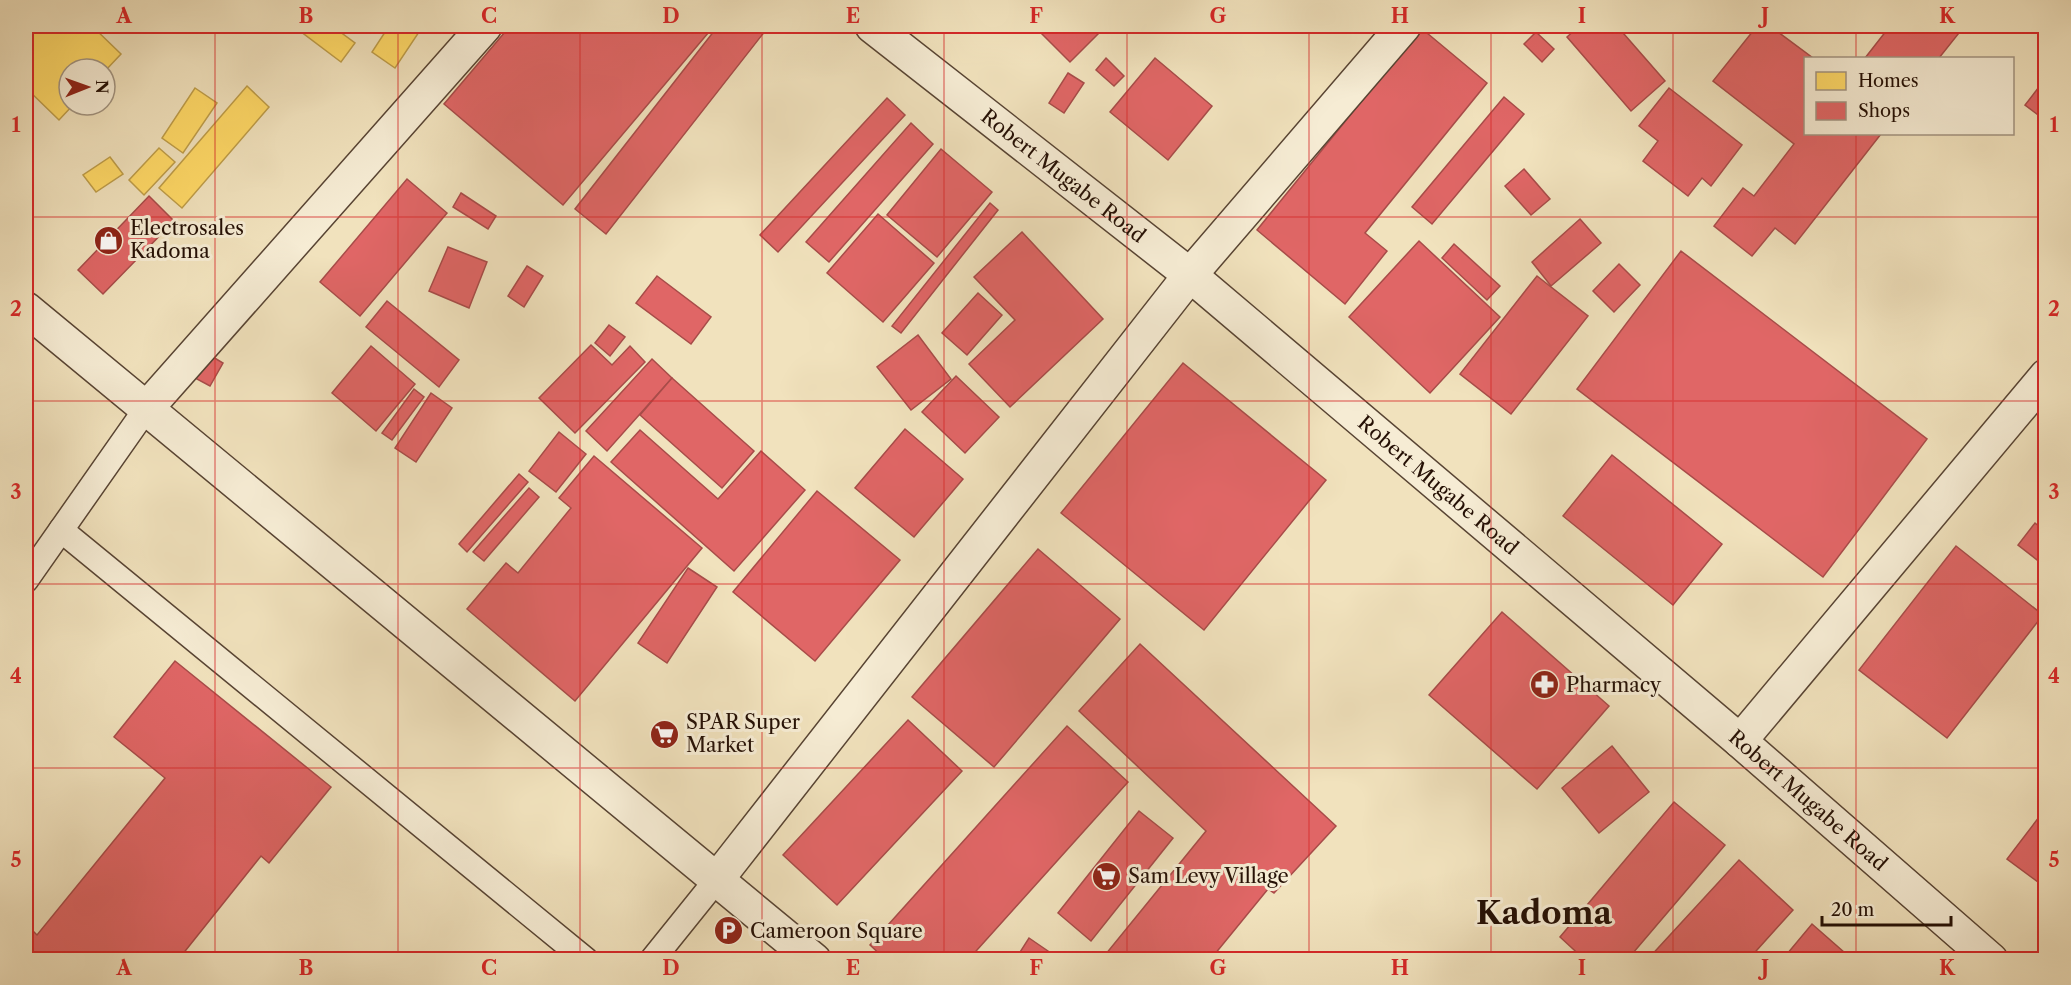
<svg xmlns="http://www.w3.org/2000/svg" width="2071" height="985" font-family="'Libre Caslon Text',serif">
  <rect width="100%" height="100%" fill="#f1e2bd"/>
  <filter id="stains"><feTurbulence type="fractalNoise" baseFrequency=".00333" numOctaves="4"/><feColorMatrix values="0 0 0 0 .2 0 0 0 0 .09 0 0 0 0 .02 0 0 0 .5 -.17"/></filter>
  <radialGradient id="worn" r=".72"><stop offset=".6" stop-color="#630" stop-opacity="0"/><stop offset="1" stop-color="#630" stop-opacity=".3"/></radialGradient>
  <g fill="#ffd966" stroke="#be9d49" stroke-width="1.5">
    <path d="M26,26H92L121,54L105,71L69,69V105H73L59,120L26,88Z"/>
    <path d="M304,26H332L355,43L341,62L300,31Z"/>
    <path d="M389,26H423L395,68L372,52Z"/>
    <path d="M247,86L269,107L182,208L159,188Z"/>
    <path d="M195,88L217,103L183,153L162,138Z"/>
    <path d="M159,148L175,162L144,195L129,180Z"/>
    <path d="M110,157L123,174L96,192L83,175Z"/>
  </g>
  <g fill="#e06666" stroke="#a84c49" stroke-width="1.5">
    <path d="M510,26H714L563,205L444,104Z"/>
    <path d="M718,26H769L606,234L575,209Z"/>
    <path d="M1034,26H1106L1070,62Z"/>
    <path d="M1579,26H1617L1665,81L1631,111L1567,37Z"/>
    <path d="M1757,26H1770L1813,58H1806V134H1881L1795,244L1775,228L1752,256L1714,226L1743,188L1754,196L1794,144L1713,81Z"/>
    <path d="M1890,26H1950L1959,33L1939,58H1865Z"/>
    <path d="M1421,28L1487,83L1365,233L1387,251L1345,304L1257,230Z"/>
    <path d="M1536,32L1554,49L1542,62L1524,44Z"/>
    <path d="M1106,58L1124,76L1114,86L1096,70Z"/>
    <path d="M1155,58L1212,106L1168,160L1110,112Z"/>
    <path d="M1068,73L1084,83L1064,113L1049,103Z"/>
    <path d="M2046,78V121L2025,105Z"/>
    <path d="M1669,88L1742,145L1711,186L1702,178L1688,196L1643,161L1658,141L1639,126Z"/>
    <path d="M1504,97L1524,114L1432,224L1412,207Z"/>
    <path d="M887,98L905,115L778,252L760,235Z"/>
    <path d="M911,123L933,144L829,262L806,242Z"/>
    <path d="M941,149L992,192L937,257L887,215Z"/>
    <path d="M1524,169L1550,199L1531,215L1505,186Z"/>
    <path d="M407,179L447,213L360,316L320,282Z"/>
    <path d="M461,193L496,216L488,229L453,207Z"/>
    <path d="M149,196L174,221L103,294L78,270Z"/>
    <path d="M990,203L998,210L901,333L892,326Z"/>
    <path d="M878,214L934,263L883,322L827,273Z"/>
    <path d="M1580,219L1601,243L1551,286L1532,262Z"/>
    <path d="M1022,232L1103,319L1010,407L969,364L1015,320L974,277Z"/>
    <path d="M1419,241L1500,317L1430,393L1349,317Z"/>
    <path d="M1454,244L1500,286L1487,300L1442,258Z"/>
    <path d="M448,247L487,262L469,308L429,291Z"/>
    <path d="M1681,251L1927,439L1823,577L1577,389Z"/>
    <path d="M1619,264L1640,285L1614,312L1593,291Z"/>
    <path d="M527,266L543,276L524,307L508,296Z"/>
    <path d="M657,276L711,317L691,344L636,303Z"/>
    <path d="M1537,276L1588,316L1511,414L1460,374Z"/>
    <path d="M978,293L1002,315L967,355L942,333Z"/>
    <path d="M387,301L459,360L439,387L366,327Z"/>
    <path d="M609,325L625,337L610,356L595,343Z"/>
    <path d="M918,335L951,379L911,410L877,367Z"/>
    <path d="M591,345L612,365L630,346L645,362L575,433L539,398Z"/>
    <path d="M371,346L415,384L376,431L332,393Z"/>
    <path d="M208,354L223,363L210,386L195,378Z"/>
    <path d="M652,359L672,378L607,451L586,431Z"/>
    <path d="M1183,363L1326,480L1204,630L1061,513Z"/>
    <path d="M956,376L999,417L965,453L922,412Z"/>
    <path d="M672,378L754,451L722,488L640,415Z"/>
    <path d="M414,389L424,397L392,440L382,433Z"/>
    <path d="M431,393L452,408L416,462L395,448Z"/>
    <path d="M905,429L963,479L914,537L855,488Z"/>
    <path d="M640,430L718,499L761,451L805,490L734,571L611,462Z"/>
    <path d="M559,432L586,454L556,492L529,471Z"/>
    <path d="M1612,455L1722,544L1673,605L1563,516Z"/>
    <path d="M594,456L702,548L575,701L467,609L506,563L518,573L571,508L559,498Z"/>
    <path d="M519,474L528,482L467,552L459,544Z"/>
    <path d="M529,488L539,497L484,561L473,552Z"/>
    <path d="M817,491L900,560L815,661L733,592Z"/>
    <path d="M2035,523L2046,532V567L2018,545Z"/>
    <path d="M1956,546L2043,615L1947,738L1859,670Z"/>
    <path d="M1038,549L1120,619L994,767L912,697Z"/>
    <path d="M688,568L717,587L667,663L638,643Z"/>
    <path d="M1502,612L1609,706L1537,789L1429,695Z"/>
    <path d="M1140,644L1336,826L1274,893L1268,889L1210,960H1101L1206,831L1079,711Z"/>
    <path d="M175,661L331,787L269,863L261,856L178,960H26V924L37,935L165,778L114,737Z"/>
    <path d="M908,720L962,771L837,905L783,855Z"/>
    <path d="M1067,726L1128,782L968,960H886L870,945Z"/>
    <path d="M1612,746L1649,792L1599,833L1562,788Z"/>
    <path d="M1674,802L1725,845L1627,960H1585L1560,937Z"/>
    <path d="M2046,808V888L2007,859Z"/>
    <path d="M1139,811L1173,838L1091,941L1058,913Z"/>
    <path d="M1739,860L1793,910L1748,960H1647Z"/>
    <path d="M1812,924L1853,960H1782Z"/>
    <path d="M1029,938L1061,960H1015Z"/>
  </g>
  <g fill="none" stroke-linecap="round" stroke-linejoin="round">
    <defs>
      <g id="service">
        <path d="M61,530L586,960"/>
        <path d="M26,580L146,409"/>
        <path d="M652,960L718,878"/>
      </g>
      <g id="minor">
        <path d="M26,309L814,960"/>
        <path d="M146,409L485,26"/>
        <path d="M1740,741L2046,376"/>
        <path d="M718,878L1190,275L1404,26"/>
      </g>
      <g id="tertiary">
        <path id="s1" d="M872,26L1190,275L1740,741L1991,960"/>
      </g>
    </defs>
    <use href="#service" stroke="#584433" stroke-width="27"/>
    <use href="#minor" stroke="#584433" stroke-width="36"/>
    <use href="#tertiary" stroke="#584433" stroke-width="36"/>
    <use href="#service" stroke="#f6ecd4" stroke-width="24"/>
    <use href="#minor" stroke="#f6ecd4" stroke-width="33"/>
    <use href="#tertiary" stroke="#f6ecd4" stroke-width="33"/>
  </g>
  <path fill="none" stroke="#d62828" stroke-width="1.5" stroke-opacity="0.55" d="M215,26V960M398,26V960M580,26V960M762,26V960M944,26V960M1127,26V960M1309,26V960M1491,26V960M1673,26V960M1856,26V58M1856,134V960M26,217H2046M26,401H2046M26,584H2046M26,768H2046"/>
  <defs>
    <symbol id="shop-disc" viewBox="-11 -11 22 22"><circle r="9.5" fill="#8f2418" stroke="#f6ecd4"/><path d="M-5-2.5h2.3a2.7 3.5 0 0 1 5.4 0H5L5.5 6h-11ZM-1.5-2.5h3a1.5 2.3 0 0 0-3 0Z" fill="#fff"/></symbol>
    <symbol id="pharmacy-disc" viewBox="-11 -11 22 22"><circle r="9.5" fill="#8f2418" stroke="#f6ecd4"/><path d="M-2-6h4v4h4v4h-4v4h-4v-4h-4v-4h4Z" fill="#fff"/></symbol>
    <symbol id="supermarket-disc" viewBox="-11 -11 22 22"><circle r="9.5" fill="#8f2418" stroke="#f6ecd4"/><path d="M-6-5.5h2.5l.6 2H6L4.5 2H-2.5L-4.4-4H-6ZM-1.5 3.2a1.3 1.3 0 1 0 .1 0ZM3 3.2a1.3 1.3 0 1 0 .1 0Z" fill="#fff"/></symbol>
    <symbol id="parking-disc" viewBox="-11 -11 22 22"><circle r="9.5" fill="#8f2418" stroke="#f6ecd4"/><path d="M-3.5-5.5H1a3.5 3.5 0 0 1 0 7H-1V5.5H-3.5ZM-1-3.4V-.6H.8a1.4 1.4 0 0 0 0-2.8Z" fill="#fff"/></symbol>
  </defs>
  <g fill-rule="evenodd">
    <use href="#shop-disc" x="92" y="224" width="33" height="33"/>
    <use href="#pharmacy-disc" x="1528" y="668" width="33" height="33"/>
    <use href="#supermarket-disc" x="648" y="718" width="33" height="33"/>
    <use href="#supermarket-disc" x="1090" y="860" width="33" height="33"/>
    <use href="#parking-disc" x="712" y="914" width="33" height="33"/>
  </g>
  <g text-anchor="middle" stroke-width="6" stroke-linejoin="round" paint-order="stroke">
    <g font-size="20" fill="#251005" stroke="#f6ecd4">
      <text dy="7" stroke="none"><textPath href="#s1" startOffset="243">Robert Mugabe Road</textPath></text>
      <text dy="7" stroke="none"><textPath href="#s1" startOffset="729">Robert Mugabe Road</textPath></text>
      <text dy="7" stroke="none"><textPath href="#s1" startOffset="1215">Robert Mugabe Road</textPath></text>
    </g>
    <g font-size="20" fill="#251005" stroke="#f6ecd4" text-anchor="start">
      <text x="130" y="235">Electrosales<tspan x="130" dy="23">Kadoma</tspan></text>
      <text x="1566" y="692">Pharmacy</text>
      <text x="686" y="729">SPAR Super<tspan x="686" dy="23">Market</tspan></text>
      <text x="1128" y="883">Sam Levy Village</text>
      <text x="750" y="938">Cameroon Square</text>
    </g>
    <g font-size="32" font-weight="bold" fill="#251005" stroke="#f6ecd4">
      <text x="1544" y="924">Kadoma</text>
    </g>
  </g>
  <rect width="2071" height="985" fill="none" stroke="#f1e2bd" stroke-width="66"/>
  <rect x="1804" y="57" width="210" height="78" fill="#f6ecd4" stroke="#a29481" stroke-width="1.5"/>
  <rect x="1816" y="72" width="30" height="18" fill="#ffd966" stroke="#a29481" stroke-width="1.5"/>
  <text x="1858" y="87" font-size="18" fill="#251005">Homes</text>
  <rect x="1816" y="102" width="30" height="18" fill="#e06666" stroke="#a29481" stroke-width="1.5"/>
  <text x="1858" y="117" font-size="18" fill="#251005">Shops</text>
  <g transform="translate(87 87) rotate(89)"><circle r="28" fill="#f6ecd4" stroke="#a29481" stroke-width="1.5"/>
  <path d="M0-4.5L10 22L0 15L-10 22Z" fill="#8f2418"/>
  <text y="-9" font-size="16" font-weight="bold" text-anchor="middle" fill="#251005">N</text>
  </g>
  <path d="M1822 916v9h129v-9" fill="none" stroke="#251005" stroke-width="3"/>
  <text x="1831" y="916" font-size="18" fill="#251005" stroke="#f6ecd4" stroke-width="4.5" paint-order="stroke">20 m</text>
  <rect x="33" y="33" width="2005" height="919" fill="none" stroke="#d62828" stroke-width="2"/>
  <g font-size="20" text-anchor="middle" font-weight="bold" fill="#d62828">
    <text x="124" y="23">A</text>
    <text x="306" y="23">B</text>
    <text x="489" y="23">C</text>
    <text x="671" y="23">D</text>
    <text x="853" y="23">E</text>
    <text x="1036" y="23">F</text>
    <text x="1218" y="23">G</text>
    <text x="1400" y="23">H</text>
    <text x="1582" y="23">I</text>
    <text x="1765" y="23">J</text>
    <text x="1947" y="23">K</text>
    <text x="16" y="132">1</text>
    <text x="2054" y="132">1</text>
    <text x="16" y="316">2</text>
    <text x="2054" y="316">2</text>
    <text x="16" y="499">3</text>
    <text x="2054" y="499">3</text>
    <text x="16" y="683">4</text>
    <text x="2054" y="683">4</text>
    <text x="16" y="867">5</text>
    <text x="2054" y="867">5</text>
    <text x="124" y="975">A</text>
    <text x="306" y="975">B</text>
    <text x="489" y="975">C</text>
    <text x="671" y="975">D</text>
    <text x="853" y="975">E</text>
    <text x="1036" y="975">F</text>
    <text x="1218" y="975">G</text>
    <text x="1400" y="975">H</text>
    <text x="1582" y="975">I</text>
    <text x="1765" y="975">J</text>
    <text x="1947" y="975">K</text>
  </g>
  <rect width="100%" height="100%" filter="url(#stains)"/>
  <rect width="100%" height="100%" fill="url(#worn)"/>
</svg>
